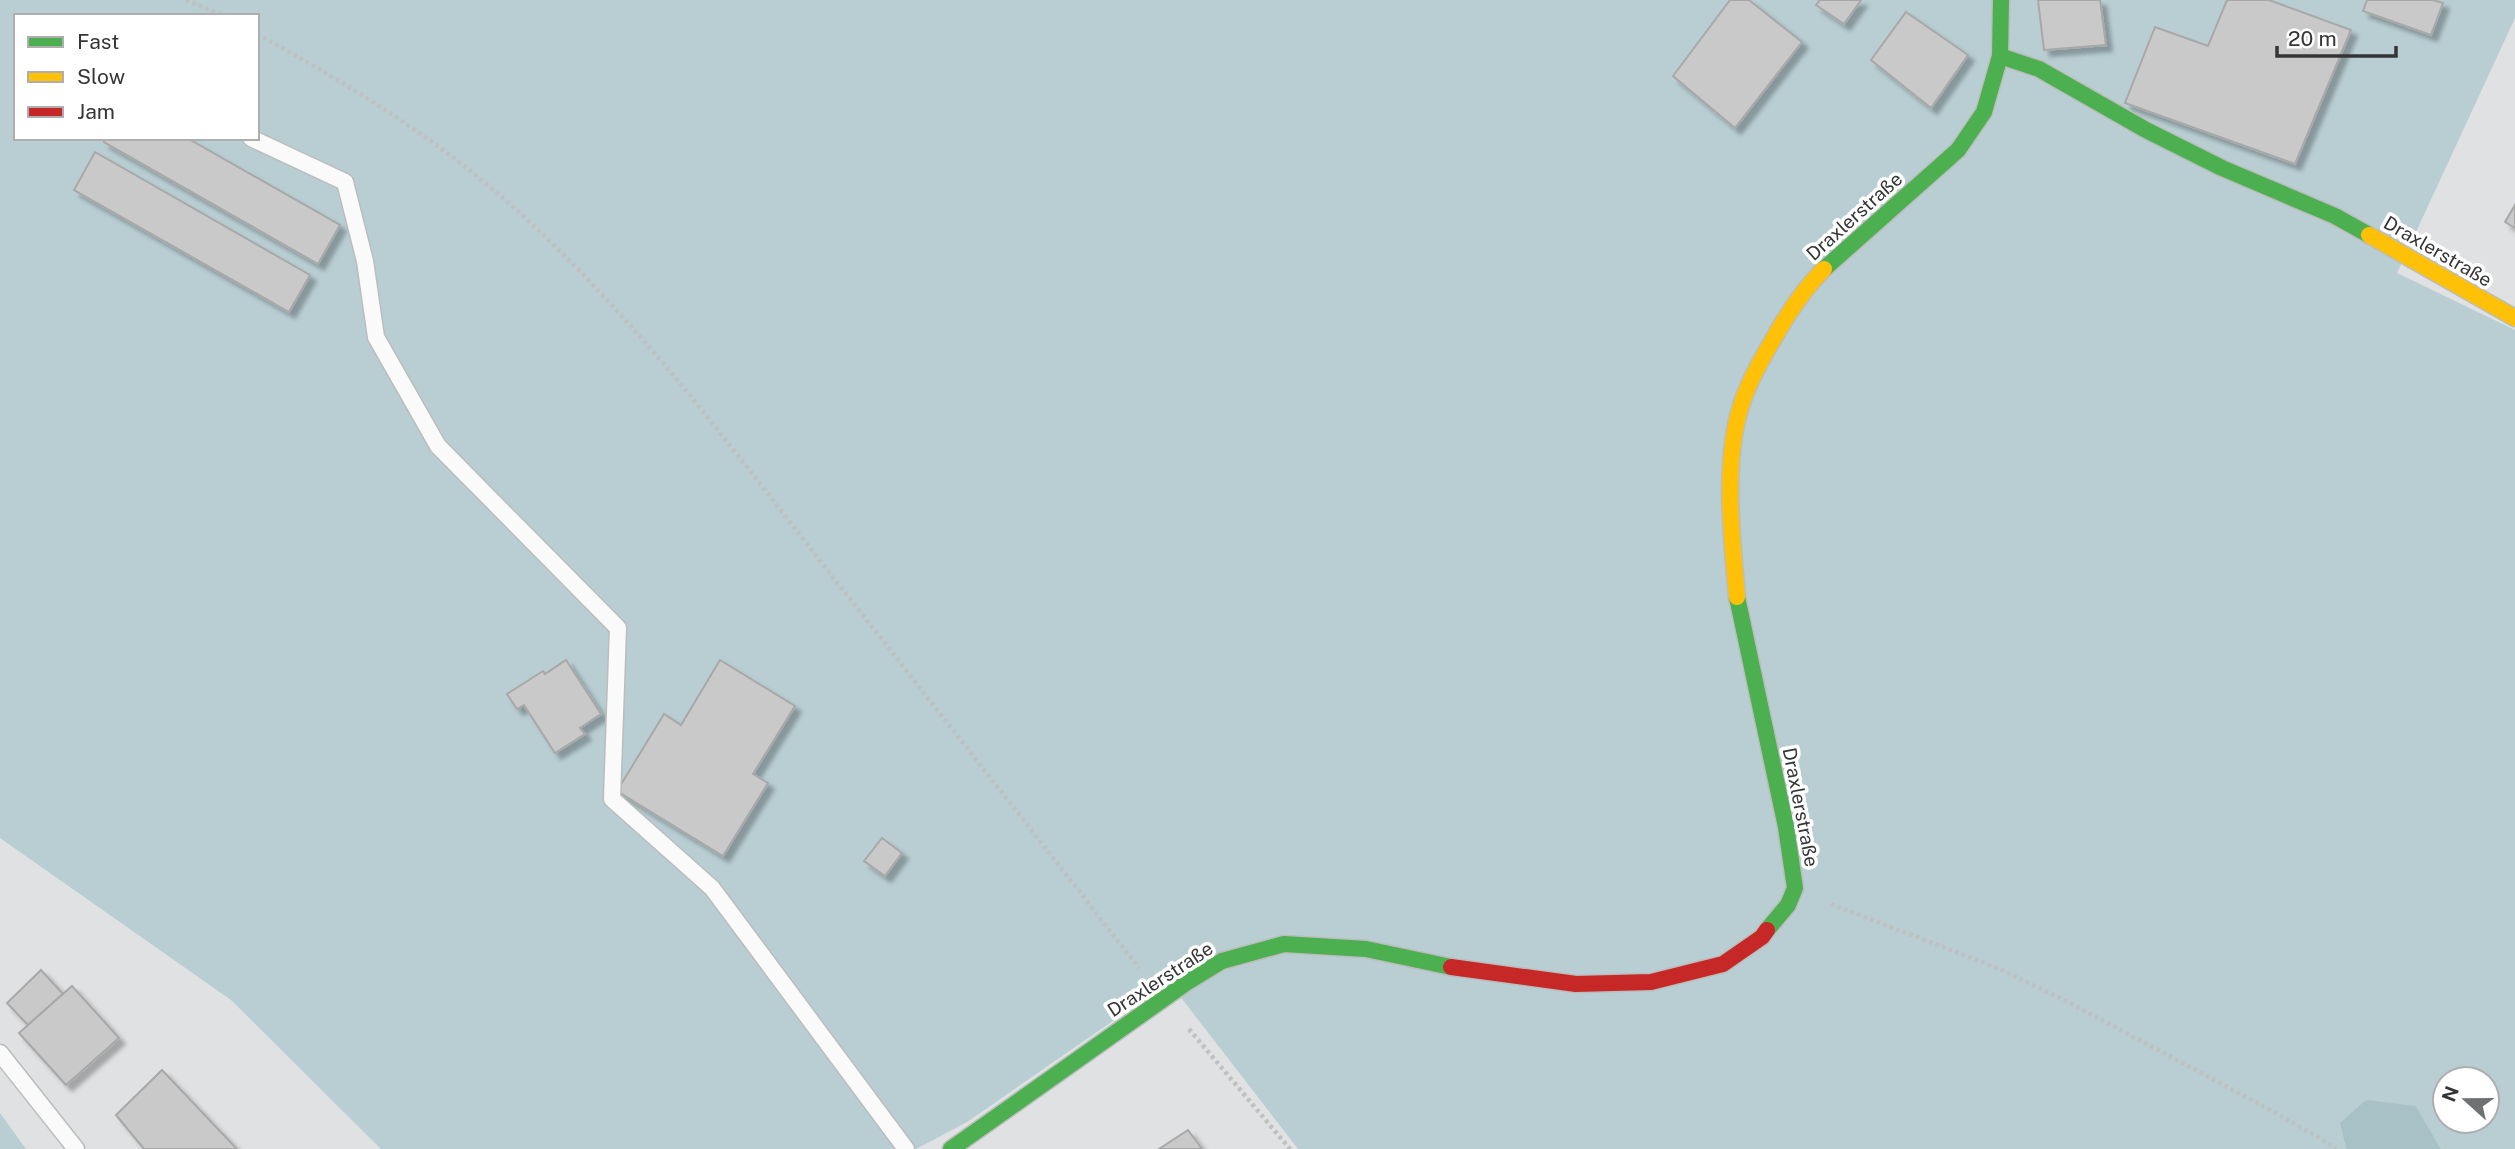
<svg xmlns="http://www.w3.org/2000/svg" width="2515" height="1149" font-family="'Public Sans',sans-serif">
  <defs>
    <filter id="shadow"><feDropShadow dx="6" dy="6" stdDeviation="2" flood-color="#0004"/></filter>
  </defs>
  <rect width="100%" height="100%" fill="#dfe1e2"/>
  <g fill="#b8ced3" fill-rule="evenodd">
    <path d="M0,0H2515V18L2397,273L2515,330V1149H2441L2416,1106L2340,1123L2346,1149H1298L1169,982L967,1122L916,1149H381L231,1000L0,838ZM16,16H257V138H16ZM2445,1079H2487V1121H2445Z"/>
    <path d="M0,1113L26,1149H0Z"/>
  </g>
  <path fill="#a8c1c6" d="M2366,1100L2416,1106L2441,1149H2346L2340,1123Z"/>
  <g fill="#c9c9c9" stroke="#a9a8a9" stroke-width="2" filter="url(#shadow)">
    <path d="M1730,0H1749L1802,42L1735,128L1673,76Z"/>
    <path d="M1820,0H1861L1844,24L1816,5Z"/>
    <path d="M2038,0H2100L2106,45L2044,50Z"/>
    <path d="M2227,0H2269L2351,30L2295,164L2125,103L2155,27L2208,46Z"/>
    <path d="M2367,0H2433L2443,3L2431,35L2363,11Z"/>
    <path d="M1906,12L1968,55L1931,108L1871,60Z"/>
    <path d="M106,138H187L340,225L318,264L104,142Z"/>
    <path d="M95,152L310,275L289,312L74,190Z"/>
    <path d="M2515,205V228L2505,222Z"/>
    <path d="M566,660L601,714L580,728L585,734L555,753L524,705L517,709L507,694L543,671L545,674Z"/>
    <path d="M720,660L795,706L753,774L768,783L723,856L617,791L664,714L681,725Z"/>
    <path d="M882,838L902,853L885,876L864,861Z"/>
    <path d="M41,970L63,994L28,1025L7,1003Z"/>
    <path d="M72,986L119,1038L66,1085L19,1033Z"/>
    <path d="M162,1070L237,1149H144L116,1115Z"/>
    <path d="M1188,1130L1202,1149H1159Z"/>
  </g>
  <g fill="none" stroke-linecap="round" stroke-linejoin="round">
    <defs>
      <g id="lane">
        <path d="M251,138L345,182L365,261L376,337L438,446L618,628L612,799L712,888L906,1149"/>
        <path d="M0,1053L76,1149"/>
      </g>
      <g id="fast">
        <path d="M2000,56L2039,69L2146,130L2222,168L2335,216L2369,235"/>
        <path d="M1824,269L1958,150L1984,112L2000,56L2001,0"/>
        <path d="M1737,597L1786,827L1795,888L1788,905L1767,930"/>
        <path d="M951,1149L1186,983L1222,961L1284,944L1366,949L1451,967"/>
      </g>
      <g id="slow">
        <path d="M2369,235L2515,318"/>
        <path d="M1737,597C1732,540 1724,472 1738,416C1745,388 1760,362 1774,338C1788,313 1804,289 1824,269"/>
      </g>
      <path id="jam" d="M1451,967L1576,984L1651,982L1723,964L1762,937L1767,930"/>
    </defs>
    <use href="#lane" stroke="#bbbdbd" stroke-width="19"/>
    <use href="#fast" stroke="#bbbdbd" stroke-width="19"/>
    <use href="#slow" stroke="#bbbdbd" stroke-width="19"/>
    <use href="#jam" stroke="#bbbdbd" stroke-width="19"/>
    <g stroke="#bfc0c0" stroke-width="4.5" stroke-dasharray="3.5 3.5" stroke-linecap="butt">
      <path d="M186,0L224,16"/>
      <path d="M257,34C341,80 423,130 496,192C616,295 713,423 810,548C920,688 1030,828 1139,968"/>
      <path d="M1831,904L2000,969L2068,1002L2250,1099L2320,1138L2336,1149"/>
      <path d="M1189,1029L1290,1149"/>
    </g>
    <use href="#lane" stroke="#fafafb" stroke-width="16"/>
    <use href="#fast" stroke="#4caf50" stroke-width="16"/>
    <use href="#slow" stroke="#ffc107" stroke-width="16"/>
    <use href="#jam" stroke="#c62828" stroke-width="16"/>
  </g>
  <g text-anchor="middle" stroke-width="7" stroke-linejoin="round" paint-order="stroke">
    <g font-size="19" fill="#343536" stroke="#fff">
      <text transform="translate(1854 216) rotate(-42)" y="7">Draxlerstraße</text>
      <text transform="translate(2438 251) rotate(30)" y="7">Draxlerstraße</text>
      <text transform="translate(1801 807) rotate(79)" y="7">Draxlerstraße</text>
      <text transform="translate(1160 979) rotate(-33)" y="7">Draxlerstraße</text>
    </g>
  </g>
  <rect x="14" y="14" width="245" height="126" fill="#ffffff" stroke="#aeaeaf" stroke-width="2"/>
  <rect x="28" y="37" width="35" height="10" fill="#4caf50" stroke="#aeaeaf" stroke-width="2"/>
  <text x="77" y="49" font-size="21" fill="#343536">Fast</text>
  <rect x="28" y="72" width="35" height="10" fill="#ffc107" stroke="#aeaeaf" stroke-width="2"/>
  <text x="77" y="84" font-size="21" fill="#343536">Slow</text>
  <rect x="28" y="107" width="35" height="10" fill="#c62828" stroke="#aeaeaf" stroke-width="2"/>
  <text x="77" y="119" font-size="21" fill="#343536">Jam</text>
  <g transform="translate(2466 1100) rotate(291)"><circle r="33" fill="#ffffff" stroke="#aeaeaf" stroke-width="2"/>
  <path d="M0-5L12 26L0 18L-12 26Z" fill="#707172"/>
  <text y="-10" font-size="19" font-weight="bold" text-anchor="middle" fill="#343536">N</text>
  </g>
  <path d="M2277 46v10h119v-10" fill="none" stroke="#343536" stroke-width="3.5"/>
  <text x="2288" y="46" font-size="21" fill="#343536" stroke="#ffffff" stroke-width="5" paint-order="stroke">20 m</text>
</svg>
